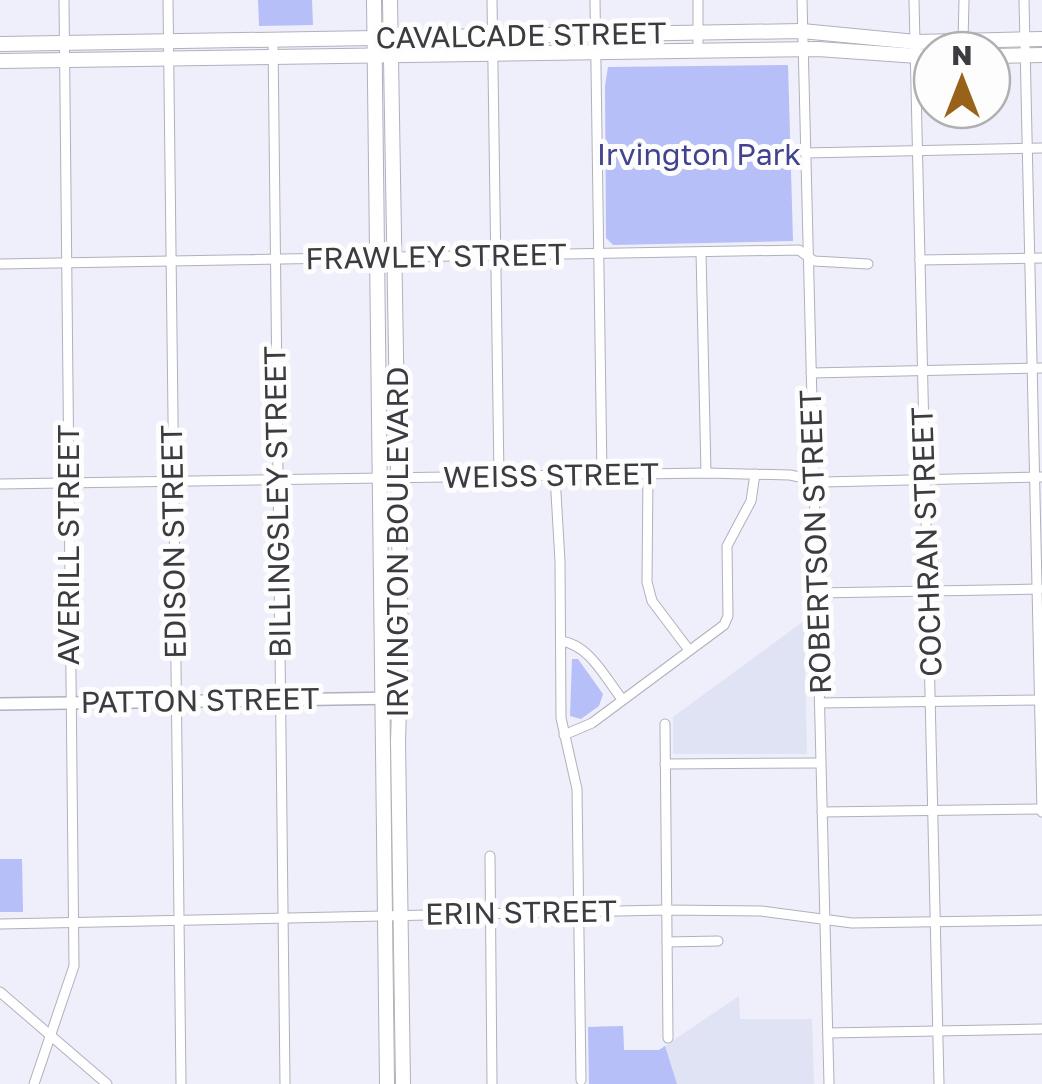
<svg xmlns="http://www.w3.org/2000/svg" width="1042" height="1084" font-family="'Golos Text',sans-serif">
  <rect width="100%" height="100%" fill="#eeeffa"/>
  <g fill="#e0e3f4">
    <path d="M804,621L807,754H673V717Z"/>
    <path d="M739,996L740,1019H812L814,1084H589L588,1027L623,1026L624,1050H659Z"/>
  </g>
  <g fill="#b7bff8">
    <path d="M258,0H312L313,25L259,26Z"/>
    <path d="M788,65L793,241L613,245L606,238L605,86L608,67Z"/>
    <path d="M572,659H578L603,694L599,706L581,719L570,716Z"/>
    <path d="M0,859H22L23,912H0Z"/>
    <path d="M623,1026L624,1050H659L665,1046L677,1084H589L588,1027Z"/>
  </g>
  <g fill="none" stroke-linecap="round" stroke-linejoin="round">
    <defs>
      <g id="minor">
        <path d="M168,0L181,1084"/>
        <path d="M492,0L499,476"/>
        <path d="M595,0L602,475"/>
        <path d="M802,0L829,1084"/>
        <path d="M914,0L939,1084"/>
        <path d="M1024,0L1042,812"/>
        <path d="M273,41L285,1084"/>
        <path d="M963,41L964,0"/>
        <path d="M698,51V0"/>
        <path d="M805,153L1042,148"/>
        <path d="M701,252L706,473"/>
        <path d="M920,260L1042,258"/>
        <path d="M0,264L799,250L814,261L868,264"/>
        <path d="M811,373L1042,368"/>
        <path d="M648,474L647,582L652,601L689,650"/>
        <path d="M555,476L560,561L561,718L577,789L581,1080"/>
        <path d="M0,484L706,473L790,475L823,482L1042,477"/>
        <path d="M817,593L1039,589"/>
        <path d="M561,641C590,645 605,678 622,699"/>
        <path d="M820,703L1042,700"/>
        <path d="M665,724L668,1038"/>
        <path d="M564,735L592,723L724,625L728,616L727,546L751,501L755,474"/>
        <path d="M665,764L820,763"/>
        <path d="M822,812L1042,809"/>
        <path d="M490,856L492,1084"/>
        <path d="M0,924L667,910L761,911L852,923L1042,920"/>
        <path d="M667,942L718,941"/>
        <path d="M0,992L107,1084"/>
        <path d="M828,1033L1042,1029"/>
        <path d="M34,1084L74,966L64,0"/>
      </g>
      <path id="tertiary" d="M0,704L399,698"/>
      <g id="secondary">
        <path d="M374,0L387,1084"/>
        <path d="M390,0L401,648L398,741L403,1084"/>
        <path d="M0,44L802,31L916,42L1042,39"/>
        <path d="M992,56L1042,55"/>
        <path d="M0,61L818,49L932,57"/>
      </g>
    </defs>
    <use href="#minor" stroke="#afb1bb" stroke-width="11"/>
    <use href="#tertiary" stroke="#afb1bb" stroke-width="14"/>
    <use href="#secondary" stroke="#afb1bb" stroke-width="16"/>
    <use href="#minor" stroke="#fff" stroke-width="9"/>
    <use href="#tertiary" stroke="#fff" stroke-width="11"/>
    <use href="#secondary" stroke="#fff" stroke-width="14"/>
  </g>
  <g text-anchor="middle" stroke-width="10" stroke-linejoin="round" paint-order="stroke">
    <g font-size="30" fill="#3b3c40" stroke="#fdfdfd">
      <text transform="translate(521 36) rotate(-1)" y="10">CAVALCADE STREET</text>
      <text transform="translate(436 257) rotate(-1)" y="10">FRAWLEY STREET</text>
      <text transform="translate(551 476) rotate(-1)" y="10">WEISS STREET</text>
      <text transform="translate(278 502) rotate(-91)" y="10">BILLINGSLEY STREET</text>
      <text transform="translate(174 542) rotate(-91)" y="10">EDISON STREET</text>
      <text transform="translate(398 542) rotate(-90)" y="10">IRVINGTON BOULEVARD</text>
      <text transform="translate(816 542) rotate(-92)" y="10">ROBERTSON STREET</text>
      <text transform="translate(927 542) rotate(-92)" y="10">COCHRAN STREET</text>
      <text transform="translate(69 545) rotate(-90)" y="10">AVERILL STREET</text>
      <text transform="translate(200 701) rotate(-1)" y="10">PATTON STREET</text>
      <text transform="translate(521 913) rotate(-1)" y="10">ERIN STREET</text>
    </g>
    <g font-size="30" fill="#41438e" stroke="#fdfdfd">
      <text x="699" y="165">Irvington Park</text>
    </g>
  </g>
  <g transform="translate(962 80)"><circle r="48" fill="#fdfdfd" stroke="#afb0b1" stroke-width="2.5"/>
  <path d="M0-8L18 38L0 25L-18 38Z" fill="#98621a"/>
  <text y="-15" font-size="28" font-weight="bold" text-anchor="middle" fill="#3b3c40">N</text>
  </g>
</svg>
